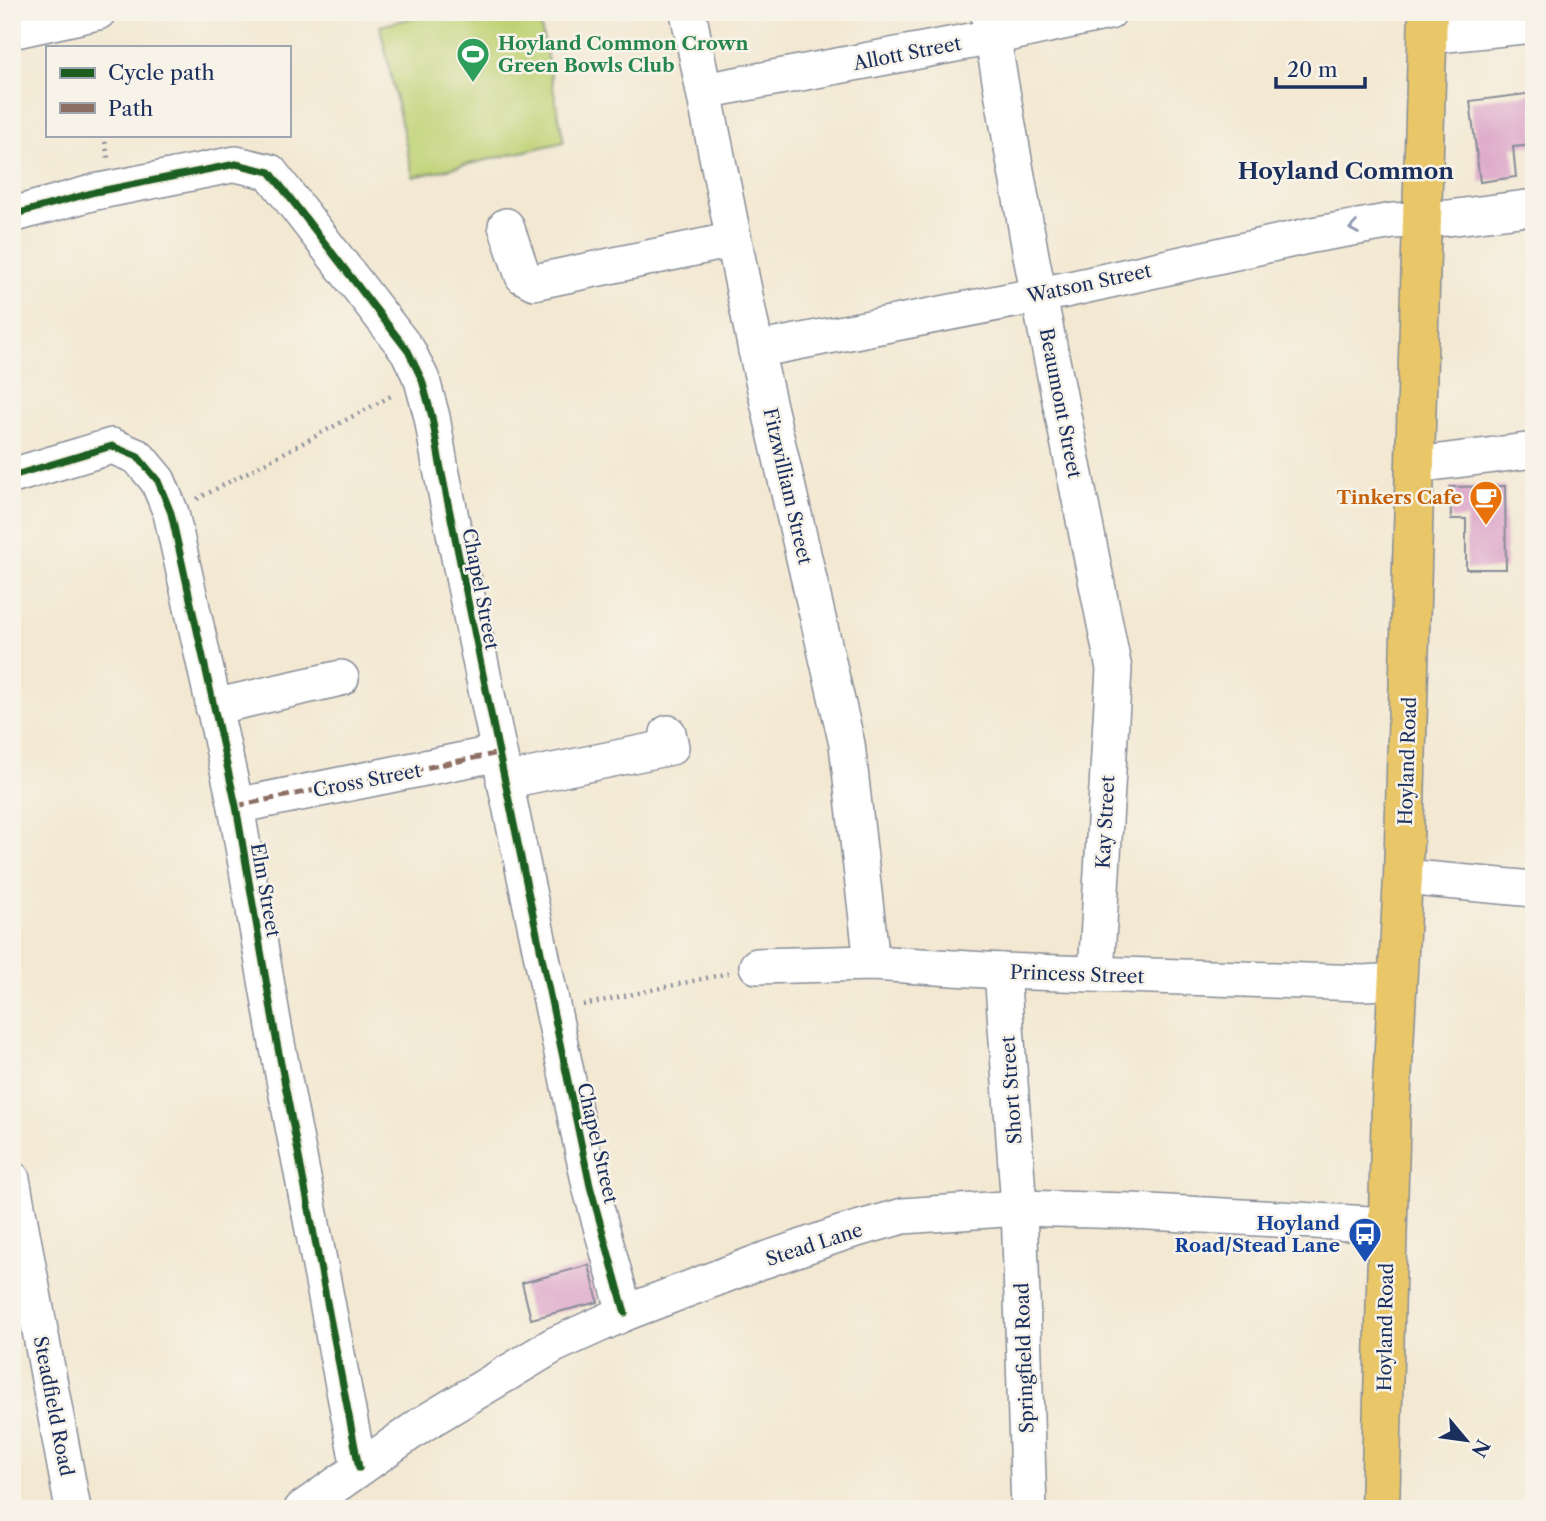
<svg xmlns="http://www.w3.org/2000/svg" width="1546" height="1521" font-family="'Libre Caslon Text',serif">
  <rect width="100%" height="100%" fill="#f7f3e8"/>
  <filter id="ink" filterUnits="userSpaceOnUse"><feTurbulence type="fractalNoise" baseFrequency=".0143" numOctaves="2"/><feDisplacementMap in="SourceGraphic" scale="14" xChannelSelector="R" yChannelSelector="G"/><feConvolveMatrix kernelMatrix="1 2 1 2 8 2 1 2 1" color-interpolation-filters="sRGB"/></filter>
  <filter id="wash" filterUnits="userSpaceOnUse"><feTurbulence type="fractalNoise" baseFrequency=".00686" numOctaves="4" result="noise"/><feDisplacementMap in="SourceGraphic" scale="28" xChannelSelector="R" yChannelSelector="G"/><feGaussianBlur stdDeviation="1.57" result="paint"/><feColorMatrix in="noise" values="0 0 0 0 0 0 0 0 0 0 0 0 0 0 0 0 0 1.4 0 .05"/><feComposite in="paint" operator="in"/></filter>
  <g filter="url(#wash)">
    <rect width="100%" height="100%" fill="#f3e8d1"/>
    <path fill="#c0d274" stroke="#6e8069" stroke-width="2" d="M436,12H538L564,142L413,177L380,26Z"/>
    <g id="blocks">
      <g fill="#dba3c8">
        <path d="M1534,93V145L1513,147L1516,177L1480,182L1470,101Z"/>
        <path d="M1505,486L1506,569H1466V519H1451L1450,487Z"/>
        <path d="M589,1265L598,1302L531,1319L522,1283Z"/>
      </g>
    </g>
  </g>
  <g filter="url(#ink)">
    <use href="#blocks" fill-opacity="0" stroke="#878c98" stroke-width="2"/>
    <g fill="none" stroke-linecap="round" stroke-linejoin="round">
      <defs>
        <g id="minor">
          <path d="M688,12L756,350L847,744L872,963"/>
          <path d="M988,12L1032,261L1114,669L1096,974"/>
          <path d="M12,31L98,12"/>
          <path d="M1428,36L1534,25"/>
          <path d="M704,91L993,37L1109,12"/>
          <path d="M12,215L95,192L236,164L270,172L408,351L422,380L432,417L440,464L499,753L590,1186L625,1313"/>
          <path d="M506,226L523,276L534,282L733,240"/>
          <path d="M756,350L1070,289L1312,235L1393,221L1448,218L1534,207"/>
          <path d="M1416,465L1534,450"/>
          <path d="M12,476L112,446L138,457L158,481L171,513L236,806L276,1038L359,1468"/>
          <path d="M213,707L341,678"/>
          <path d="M504,781L671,747L668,733"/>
          <path d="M236,806L499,753"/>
          <path d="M1403,877L1534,889"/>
          <path d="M757,966L872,963L1002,971L1364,983L1398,981"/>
          <path d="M1002,971L1019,1207L1029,1509"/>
          <path d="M12,1179L73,1509"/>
          <path d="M302,1509L421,1425L554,1345L625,1313L759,1262L843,1233L903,1216L1018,1208L1131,1211L1388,1225"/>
        </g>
        <path id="major" d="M1380,1509L1391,1104L1403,877L1428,12"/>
      </defs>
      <use href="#minor" stroke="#878c98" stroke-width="38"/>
      <use href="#major" stroke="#878c98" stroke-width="41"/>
      <g stroke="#878c98" stroke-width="4.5" stroke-dasharray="2 5" stroke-linecap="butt">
        <path d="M104,135L108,158"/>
        <path d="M197,499L393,395"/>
        <path d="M583,1005L729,973"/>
      </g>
      <use href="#minor" stroke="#fff" stroke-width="35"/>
      <use href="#major" stroke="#e9c769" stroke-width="38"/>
      <g stroke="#8d6e63" stroke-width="5" stroke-dasharray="10 5" stroke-linecap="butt">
        <path d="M236,806L499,753"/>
        <path d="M1533,889L1534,888"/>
      </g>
      <defs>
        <g id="cycleway">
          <path d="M12,215L95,192L236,164L270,172L408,351L422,380L432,417L440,464L499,753L590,1186L625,1313"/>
          <path d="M12,476L112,446L138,457L158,481L171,513L236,806L276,1038L359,1468"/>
        </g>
      </defs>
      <use href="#cycleway" stroke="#f7f3e8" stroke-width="11"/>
      <use href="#cycleway" stroke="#1b5e20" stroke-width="7"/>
    </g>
    <defs><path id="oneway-chevron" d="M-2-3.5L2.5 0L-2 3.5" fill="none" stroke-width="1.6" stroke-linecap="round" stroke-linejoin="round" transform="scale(1.75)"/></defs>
    <use stroke="#8d97ae" href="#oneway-chevron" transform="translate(1354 228) rotate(171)"/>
  </g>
  <defs>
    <symbol id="stadium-pin" viewBox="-11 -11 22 30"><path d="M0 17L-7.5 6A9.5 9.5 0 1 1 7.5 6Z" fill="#2e9e5b" stroke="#f7f3e8"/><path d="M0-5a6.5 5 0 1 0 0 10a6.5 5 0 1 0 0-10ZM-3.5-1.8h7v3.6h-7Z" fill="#fff"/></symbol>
    <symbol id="cafe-pin" viewBox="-11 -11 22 30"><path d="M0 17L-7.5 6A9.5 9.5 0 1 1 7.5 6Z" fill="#e8710a" stroke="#f7f3e8"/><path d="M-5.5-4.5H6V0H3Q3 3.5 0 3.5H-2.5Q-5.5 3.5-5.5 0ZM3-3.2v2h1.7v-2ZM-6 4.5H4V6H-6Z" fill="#fff"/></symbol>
    <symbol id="bus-pin" viewBox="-11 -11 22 30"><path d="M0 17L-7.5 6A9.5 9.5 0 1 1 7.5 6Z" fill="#1a4fb4" stroke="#f7f3e8"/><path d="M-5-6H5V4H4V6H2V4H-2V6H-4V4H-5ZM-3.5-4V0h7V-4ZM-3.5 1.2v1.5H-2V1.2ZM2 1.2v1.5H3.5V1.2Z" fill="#fff"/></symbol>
  </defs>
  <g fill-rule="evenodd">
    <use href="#stadium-pin" x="454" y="35" width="38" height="52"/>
    <use href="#cafe-pin" x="1467" y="478" width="38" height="52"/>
    <use href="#bus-pin" x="1346" y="1215" width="38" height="52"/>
  </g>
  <g text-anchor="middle" stroke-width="5" stroke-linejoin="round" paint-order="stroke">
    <g font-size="19" font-weight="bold" fill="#27864d" stroke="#f7f3e8" text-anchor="start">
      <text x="498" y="50">Hoyland Common Crown<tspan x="498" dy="22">Green Bowls Club</tspan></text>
    </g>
    <g font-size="19" fill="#1b2f5e" stroke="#f7f3e8">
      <text transform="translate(907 53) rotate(-11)" y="7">Allott Street</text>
      <text transform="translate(1089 283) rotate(-12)" y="7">Watson Street</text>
      <text transform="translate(1061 403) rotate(79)" y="7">Beaumont Street</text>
      <text transform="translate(788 486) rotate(77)" y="7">Fitzwilliam Street</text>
      <text transform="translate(481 589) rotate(79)" y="7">Chapel Street</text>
      <text transform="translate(1407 761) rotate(-88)" y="7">Hoyland Road</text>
      <text transform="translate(367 780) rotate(-11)" y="7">Cross Street</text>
      <text transform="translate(1105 822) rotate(-87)" y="7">Kay Street</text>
      <text transform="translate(266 890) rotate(80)" y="7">Elm Street</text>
      <text transform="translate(1077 974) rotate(2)" y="7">Princess Street</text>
      <text transform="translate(1011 1090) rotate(-94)" y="7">Short Street</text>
      <text transform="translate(598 1143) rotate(77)" y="7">Chapel Street</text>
      <text transform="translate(814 1244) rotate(-18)" y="7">Stead Lane</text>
      <text transform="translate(1385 1327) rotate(-89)" y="7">Hoyland Road</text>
      <text transform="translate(1024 1358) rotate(-92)" y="7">Springfield Road</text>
      <text transform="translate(54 1406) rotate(79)" y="7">Steadfield Road</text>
    </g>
    <g font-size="19" font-weight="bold" fill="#c56008" stroke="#f7f3e8" text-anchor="end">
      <text x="1462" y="504">Tinkers Cafe</text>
    </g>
    <g font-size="19" font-weight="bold" fill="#164399" stroke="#f7f3e8" text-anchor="end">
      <text x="1340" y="1230">Hoyland<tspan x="1340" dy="22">Road/Stead Lane</tspan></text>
    </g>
    <g font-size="23" font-weight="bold" fill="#1b2f5e" stroke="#f7f3e8">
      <text x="1346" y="179">Hoyland Common</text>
    </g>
  </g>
  <rect width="1546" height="1521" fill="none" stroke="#f7f3e8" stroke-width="42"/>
  <rect x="46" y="46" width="245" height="91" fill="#f7f3e8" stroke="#9fa5b1" stroke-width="2"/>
  <rect x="60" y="68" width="35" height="10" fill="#1b5e20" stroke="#9fa5b1" stroke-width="2"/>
  <text x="108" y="80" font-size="21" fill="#1b2f5e">Cycle path</text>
  <rect x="60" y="103" width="35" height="10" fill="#8d6e63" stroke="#9fa5b1" stroke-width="2"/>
  <text x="108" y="116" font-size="21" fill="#1b2f5e">Path</text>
  <g transform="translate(1466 1440) rotate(119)" stroke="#f7f3e8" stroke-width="5" paint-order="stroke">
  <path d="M0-5L12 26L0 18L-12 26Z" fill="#1b2f5e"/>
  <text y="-10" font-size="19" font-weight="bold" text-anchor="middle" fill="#1b2f5e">N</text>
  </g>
  <path d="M1276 77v10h89v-10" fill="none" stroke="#1b2f5e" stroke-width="3.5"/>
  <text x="1287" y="77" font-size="21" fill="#1b2f5e" stroke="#f7f3e8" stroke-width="5" paint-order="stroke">20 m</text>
</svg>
